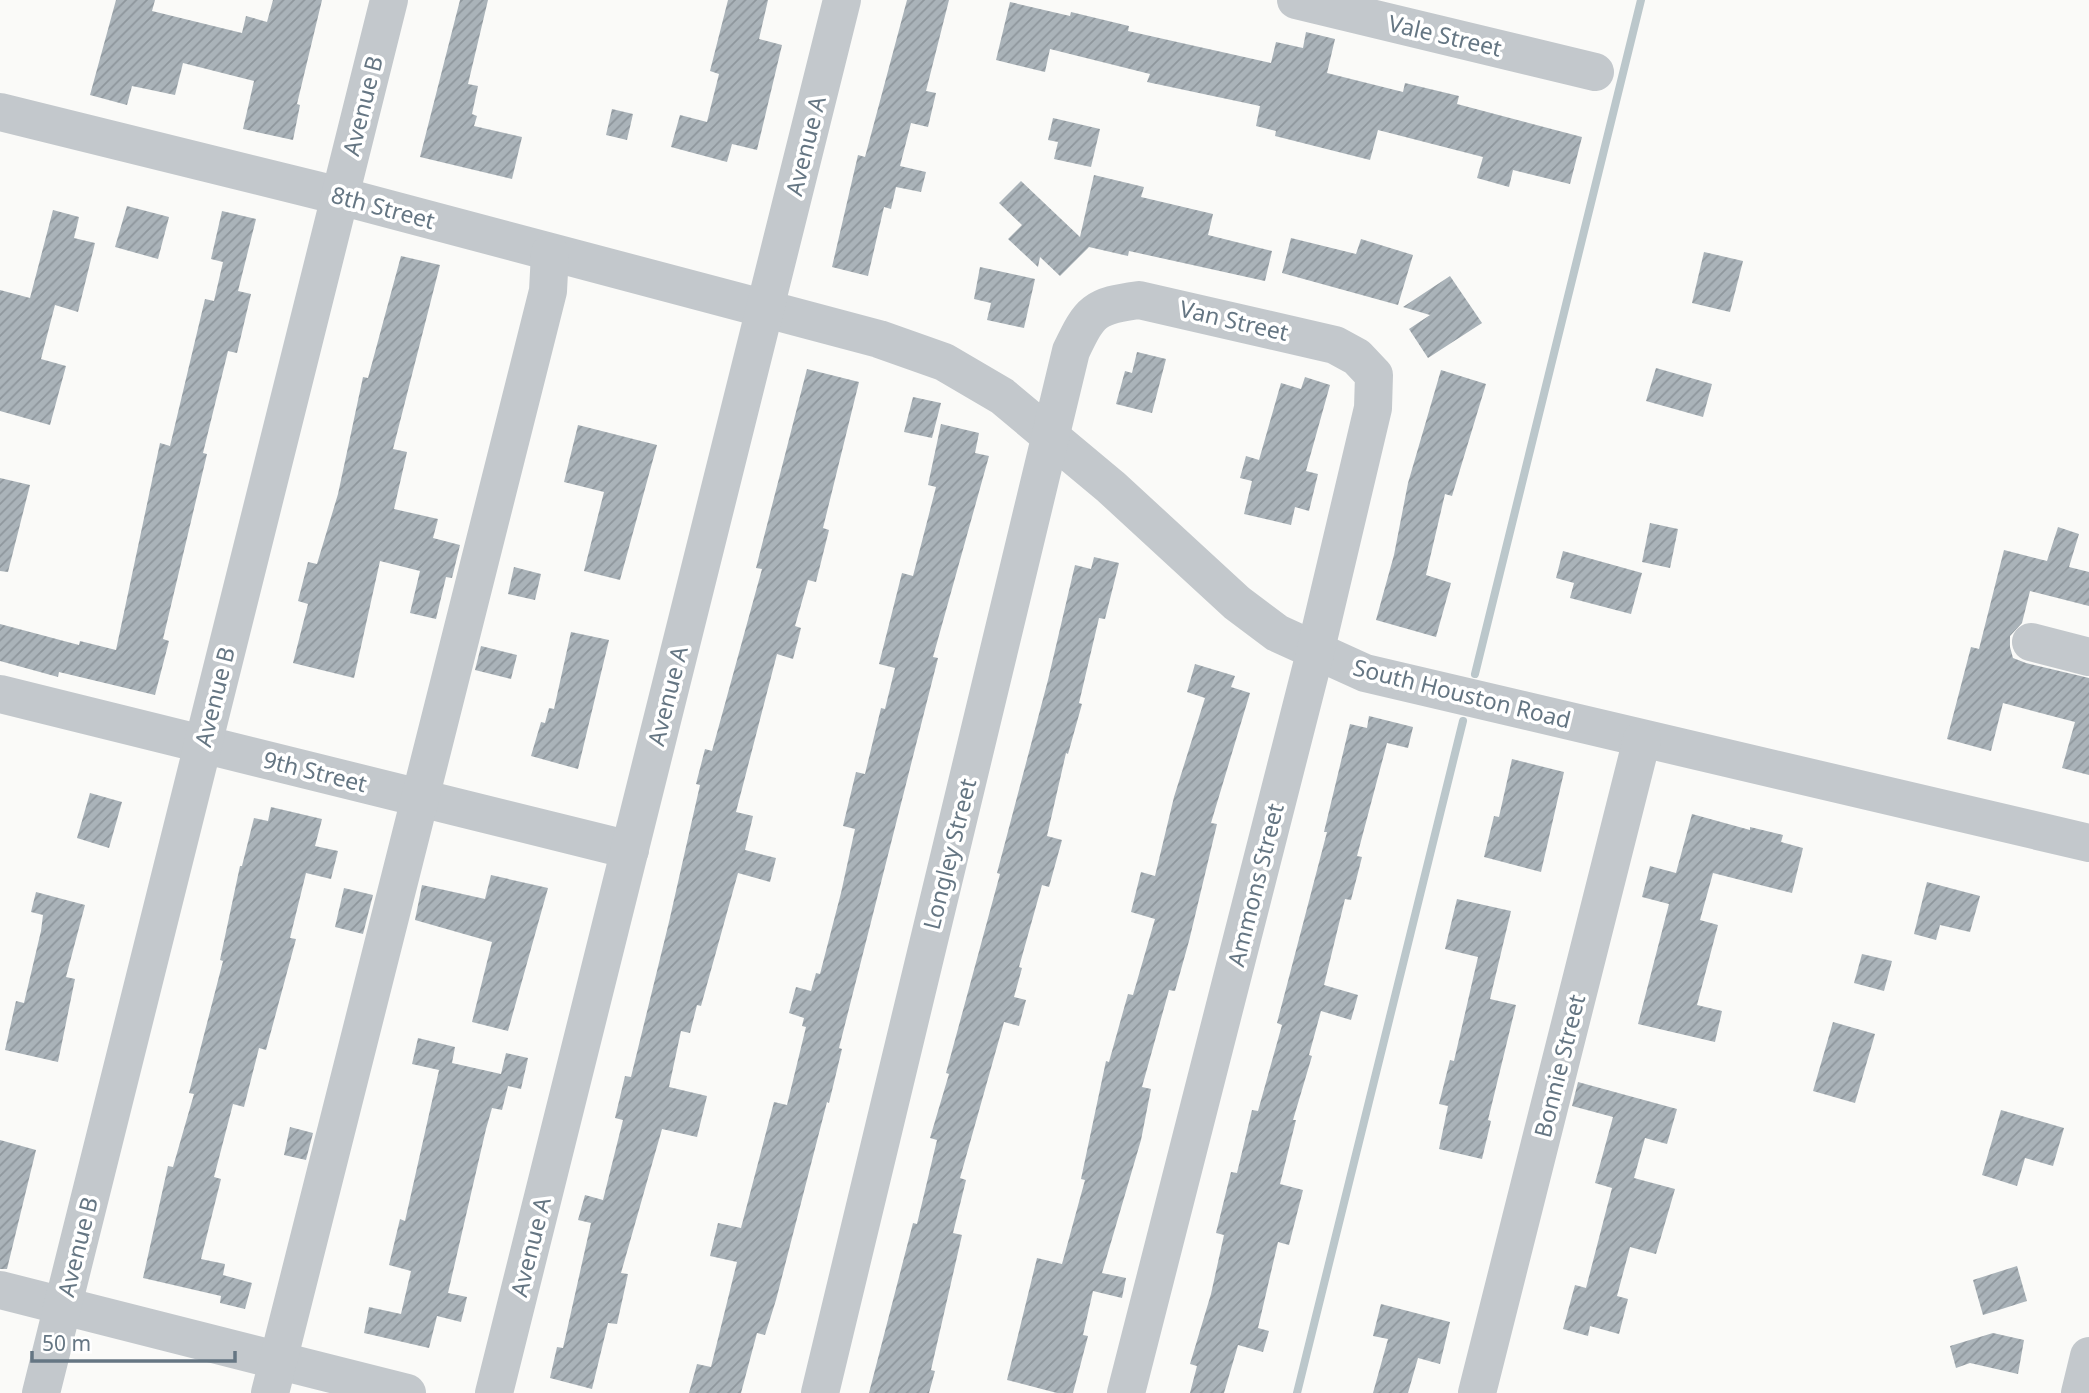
<svg xmlns="http://www.w3.org/2000/svg" width="2089" height="1393" font-family="'Noto Sans',sans-serif">
  <defs>
    <pattern id="building-hatch" width="6" height="6" patternUnits="userSpaceOnUse" patternTransform="scale(1.75)"><rect width="6" height="6" fill="#aab3b9"/><path d="M-1 1l2-2M0 6l6-6M5 7l2-2" fill="none" stroke="#8e969c"/></pattern>
  </defs>
  <rect width="100%" height="100%" fill="#fafaf8"/>
  <g fill="none" stroke-linecap="round" stroke-linejoin="round">
    <g stroke="#bbc7cb" stroke-width="8">
      <path d="M1475,674L1641,0"/>
      <path d="M1297,1393L1463,721"/>
    </g>
  </g>
  <g fill="url(#building-hatch)">
    <path d="M116,0H155L152,11L242,33L246,16L267,22L273,0H322L297,104L300,105L293,140L243,129L254,81L183,63L175,95L132,86L127,105L90,95Z"/>
    <path d="M460,0H488L468,84L478,86L472,114L477,116L474,126L522,137L512,179L420,157Z"/>
    <path d="M728,0H768L759,39L782,45L757,150L732,144L727,162L671,147L680,115L707,122L719,74L710,71Z"/>
    <path d="M907,0H949L926,91L936,93L928,127L911,123L900,166L926,172L921,192L896,187L891,209L884,207L868,276L832,267L858,155L865,157Z"/>
    <path d="M1010,2L1070,16L1071,12L1129,26L1128,31L1271,63L1276,42L1303,48L1306,32L1335,39L1327,73L1403,92L1405,83L1459,96L1457,104L1582,137L1570,184L1513,170L1509,187L1477,178L1483,157L1378,130L1370,160L1275,136L1276,131L1256,126L1260,106L1147,82L1150,74L1050,49L1045,72L996,60Z"/>
    <path d="M612,109L633,114L627,140L606,135Z"/>
    <path d="M1053,118L1100,129L1091,167L1054,159L1058,142L1048,140Z"/>
    <path d="M1094,175L1144,187L1141,197L1213,214L1208,235L1272,251L1265,281L1129,251L1128,256L1089,247L1060,276L1040,257L1038,267L1008,239L1022,225L999,203L1021,181L1080,237Z"/>
    <path d="M127,206L169,217L158,259L115,247Z"/>
    <path d="M53,210L79,217L74,238L95,243L78,312L55,305L41,359L66,366L50,425L0,411V290L30,298Z"/>
    <path d="M222,211L256,219L238,291L251,294L237,353L228,351L203,453L207,454L163,639L169,641L155,695L59,672L58,677L0,661V624L79,645L80,641L116,650L160,443L170,446L205,299L214,301L223,262L211,259Z"/>
    <path d="M1291,238L1356,254L1361,239L1413,255L1398,305L1282,273Z"/>
    <path d="M1704,252L1743,261L1730,312L1692,303Z"/>
    <path d="M401,256L440,265L393,449L407,452L394,509L438,519L433,538L460,545L452,578L446,577L436,619L410,613L420,571L380,561L354,678L293,663L308,604L298,601L308,562L317,564L338,494L363,377L368,378Z"/>
    <path d="M980,267L1035,279L1024,328L987,320L991,303L974,299Z"/>
    <path d="M1450,276L1482,323L1428,358L1409,329L1430,315L1403,307Z"/>
    <path d="M1137,352L1166,359L1152,413L1116,404L1125,371L1132,373Z"/>
    <path d="M1656,368L1712,384L1703,417L1646,401Z"/>
    <path d="M807,369L859,382L823,528L829,530L816,582L808,580L795,626L801,628L793,659L777,654L736,812L753,816L745,850L776,858L770,882L738,873L701,1006L697,1005L690,1033L681,1031L669,1087L707,1096L697,1137L662,1129L621,1273L628,1274L617,1324L608,1323L592,1389L550,1378L557,1347L563,1348L591,1223L578,1220L585,1195L603,1200L623,1120L615,1118L625,1076L631,1077L669,922L700,785L696,784L705,749L712,751L762,569L756,568Z"/>
    <path d="M1441,370L1486,384L1452,496L1445,494L1426,575L1451,583L1436,637L1376,620L1394,555L1408,483Z"/>
    <path d="M1305,377L1330,385L1306,471L1318,474L1309,511L1295,507L1291,525L1244,514L1252,481L1240,478L1246,456L1259,460L1281,383L1301,389Z"/>
    <path d="M913,397L941,403L932,438L904,432Z"/>
    <path d="M941,424L979,433L975,453L989,456L933,657L938,658L839,1048L842,1049L829,1103L827,1102L776,1300L765,1335L757,1333L741,1393H689L697,1364L711,1367L737,1262L710,1256L718,1223L741,1228L774,1102L787,1105L806,1027L802,1026L804,1018L789,1013L796,987L811,991L816,973L820,974L841,893L855,829L843,826L856,772L865,774L881,708L885,709L895,668L879,664L902,573L913,576L936,487L928,485Z"/>
    <path d="M578,425L657,445L620,580L584,571L604,492L564,482Z"/>
    <path d="M0,478L30,485L8,572L0,571Z"/>
    <path d="M1650,523L1678,529L1670,568L1642,562Z"/>
    <path d="M2058,527L2079,534L2069,567L2089,572V606L2030,591L2022,623L2010,636V647L2013,658L2026,663L2089,678V775L2062,768L2075,722L2003,703L1991,751L1947,739L1971,647L1979,649L2004,550L2047,561Z"/>
    <path d="M1563,551L1642,573L1631,614L1570,598L1574,583L1556,578Z"/>
    <path d="M1094,557L1119,563L1105,619L1099,618L1079,703L1082,704L1068,754L1066,753L1047,836L1062,840L1049,887L1042,885L1019,967L1022,968L1014,997L1026,1000L1019,1026L1004,1022L960,1178L966,1180L953,1233L962,1235L931,1370L935,1371L929,1393H869L913,1223L917,1224L937,1140L930,1138L949,1074L946,1073L1000,874L997,873L1048,680L1075,565L1091,569Z"/>
    <path d="M514,567L541,574L535,600L508,594Z"/>
    <path d="M571,632L609,640L578,769L531,756L541,722L545,723L549,708L554,709Z"/>
    <path d="M481,646L517,655L511,679L475,670Z"/>
    <path d="M1195,664L1235,676L1231,687L1250,693L1211,823L1217,824L1189,941L1175,991L1169,990L1142,1087L1151,1089L1141,1140L1102,1273L1126,1278L1122,1298L1093,1291L1083,1335L1088,1336L1073,1393H1057L1007,1380L1037,1258L1062,1264L1085,1180L1081,1179L1106,1061L1109,1062L1128,994L1133,995L1155,919L1131,912L1141,872L1155,876L1174,797L1205,698L1187,692Z"/>
    <path d="M1369,716L1413,727L1408,748L1387,743L1357,856L1362,857L1351,900L1345,899L1324,985L1358,995L1351,1020L1321,1011L1309,1055L1312,1056L1293,1120H1296L1280,1184L1303,1190L1289,1245L1278,1242L1258,1328L1269,1331L1263,1352L1238,1345L1224,1393H1190L1197,1366L1190,1364L1211,1294L1224,1235L1216,1233L1231,1172L1237,1173L1252,1110L1258,1111L1282,1025L1277,1023L1327,832H1324L1350,724L1367,728Z"/>
    <path d="M1512,759L1564,772L1541,872L1484,857L1494,816L1499,817Z"/>
    <path d="M90,793L122,802L109,848L77,838Z"/>
    <path d="M271,807L322,819L315,846L338,851L331,879L306,873L290,938L296,939L266,1050L259,1048L244,1107L233,1104L214,1177L221,1179L201,1259L225,1264L223,1275L252,1283L245,1309L220,1303L221,1296L143,1278L168,1166L173,1167L194,1094L189,1093L223,961L220,960L240,866H242L254,818L268,821Z"/>
    <path d="M1692,814L1750,830V827L1783,835L1781,842L1803,848L1792,893L1713,873L1700,920L1718,925L1697,1005L1722,1011L1715,1042L1638,1024L1669,904L1642,897L1650,866L1676,873Z"/>
    <path d="M491,875L548,888L508,1031L472,1022L492,942L415,920L422,885L485,899Z"/>
    <path d="M1927,882L1980,896L1970,932L1940,925L1936,940L1914,934Z"/>
    <path d="M344,888L373,895L363,934L335,927Z"/>
    <path d="M36,892L85,905L66,977L75,979L58,1062L5,1050L16,1001L24,1003L41,931L43,915L31,912Z"/>
    <path d="M1457,899L1511,911L1490,999L1516,1005L1488,1120L1491,1121L1482,1159L1439,1149L1448,1106L1439,1104L1450,1060L1454,1061L1478,957L1445,949Z"/>
    <path d="M1862,954L1892,961L1884,991L1854,983Z"/>
    <path d="M1833,1022L1875,1034L1855,1103L1813,1091Z"/>
    <path d="M418,1038L455,1047L452,1063L501,1074L506,1053L528,1058L521,1089L508,1086L502,1110L492,1108L486,1129L448,1293L467,1297L461,1322L437,1316L429,1348L364,1333L369,1307L401,1314L411,1271L389,1265L400,1219L405,1221L439,1070L412,1064Z"/>
    <path d="M1578,1082L1677,1109L1667,1144L1645,1138L1634,1178L1675,1189L1656,1254L1630,1247L1617,1296L1628,1299L1619,1334L1590,1326L1588,1336L1563,1329L1575,1285L1586,1288L1612,1188L1595,1183L1613,1117L1572,1106Z"/>
    <path d="M2001,1110L2064,1128L2053,1166L2025,1158L2017,1186L1982,1175Z"/>
    <path d="M290,1127L313,1133L306,1160L284,1155Z"/>
    <path d="M0,1140L36,1150L7,1269H0Z"/>
    <path d="M2017,1266L2027,1301L1983,1315L1973,1280Z"/>
    <path d="M1381,1304L1450,1322L1440,1364L1418,1358L1408,1393H1373L1388,1339L1373,1336Z"/>
    <path d="M1993,1333L2024,1340L2018,1374L1970,1363L1956,1368L1950,1346Z"/>
  </g>
  <g fill="none" stroke-linecap="round" stroke-linejoin="round">
    <g stroke="#c3c8cc" stroke-width="38">
      <path d="M1296,0L1595,72"/>
      <path d="M0,112L340,196L879,339L944,362L1002,396L1111,487L1237,603L1277,633L1365,673L2089,843"/>
      <path d="M2031,642L2089,657"/>
      <path d="M0,694L630,850"/>
      <path d="M0,1290L407,1393"/>
      <path d="M41,1393L389,0"/>
      <path d="M270,1393L548,291L550,253"/>
      <path d="M494,1393L842,0"/>
      <path d="M820,1393L1071,351C1090,311 1094,306 1139,300L1335,345L1357,357L1374,375L1373,408L1315,653L1126,1393"/>
      <path d="M1477,1393L1642,739"/>
      <path d="M2080,1393L2089,1356"/>
    </g>
  </g>
  <g text-anchor="middle" stroke-width="7" stroke-linejoin="round" paint-order="stroke">
    <g font-size="23" fill="#657683" stroke="#fff">
      <text transform="translate(1445 36) rotate(13)" y="8">Vale Street</text>
      <text transform="translate(363 106) rotate(-76)" y="8">Avenue B</text>
      <text transform="translate(806 146) rotate(-76)" y="8">Avenue A</text>
      <text transform="translate(383 208) rotate(15)" y="8">8th Street</text>
      <text transform="translate(1234 321) rotate(13)" y="8">Van Street</text>
      <text transform="translate(1462 694) rotate(14)" y="8">South Houston Road</text>
      <text transform="translate(668 696) rotate(-76)" y="8">Avenue A</text>
      <text transform="translate(215 697) rotate(-76)" y="8">Avenue B</text>
      <text transform="translate(315 772) rotate(14)" y="8">9th Street</text>
      <text transform="translate(950 854) rotate(-76)" y="8">Longley Street</text>
      <text transform="translate(1256 885) rotate(-76)" y="8">Ammons Street</text>
      <text transform="translate(1560 1066) rotate(-76)" y="8">Bonnie Street</text>
      <text transform="translate(78 1247) rotate(-76)" y="8">Avenue B</text>
      <text transform="translate(531 1247) rotate(-76)" y="8">Avenue A</text>
    </g>
  </g>
  <path d="M32 1351v10h203v-10" fill="none" stroke="#657683" stroke-width="3.5"/>
  <text x="42" y="1351" font-size="21" fill="#657683" stroke="#ffffff" stroke-width="5" paint-order="stroke">50 m</text>
</svg>
